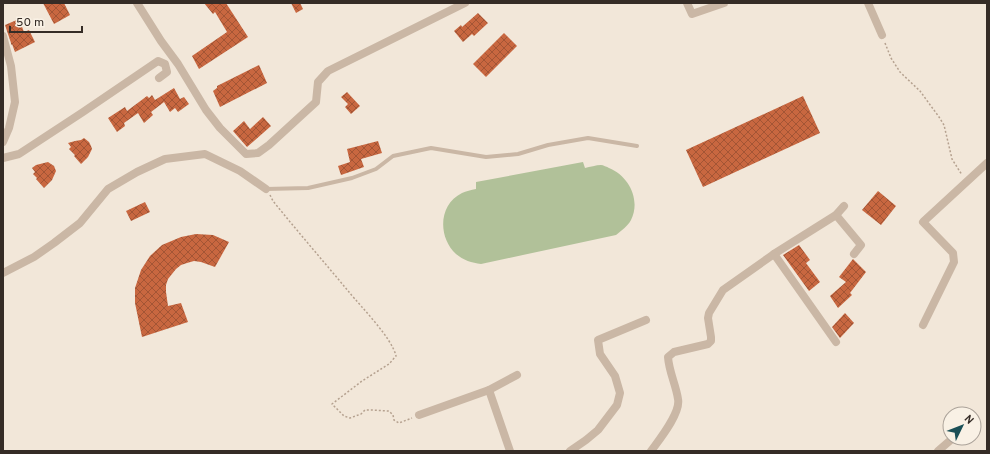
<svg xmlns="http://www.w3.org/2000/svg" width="990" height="454" font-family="Overpass,sans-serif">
  <defs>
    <pattern id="building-cross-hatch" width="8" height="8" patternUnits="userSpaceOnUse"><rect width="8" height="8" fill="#c86740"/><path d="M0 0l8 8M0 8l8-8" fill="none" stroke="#a35535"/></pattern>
  </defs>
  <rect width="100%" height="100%" fill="#f2e7d9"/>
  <path fill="#b1c199" d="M583,162L585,168C590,167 596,165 601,165C603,165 607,167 609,168C629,176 641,200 631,220C628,226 621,231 616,235L481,264C472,263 463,260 456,254C438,237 438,205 462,193C466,191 471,190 476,189V182Z"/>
  <g fill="url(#building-cross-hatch)">
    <path d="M43,3H64L70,15L54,24Z"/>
    <path d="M204,3H226L248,37L199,69L192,56L227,32L215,12L213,14Z"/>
    <path d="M291,3H300L303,9L296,13Z"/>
    <path d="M478,13L488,23L474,36L472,34L463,42L454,31L461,25L462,27Z"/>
    <path d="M19,19L24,32L29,30L35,42L15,52L12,44L11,45V43L5,25Z"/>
    <path d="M504,33L517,46L486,77L473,64Z"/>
    <path d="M259,65L267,83L220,107L213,91L217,88V86Z"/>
    <path d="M174,88L180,99L184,97L189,104L178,112L175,108L170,112L164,102L151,112L153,115L144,123L138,113L124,123L125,126L117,132L108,118L125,107L127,111L147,96L149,98L152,95L155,100Z"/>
    <path d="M347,92L360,106L351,114L345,107L348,104L341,97Z"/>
    <path d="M803,96L820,133L703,187L686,150Z"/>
    <path d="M263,117L271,126L247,147L233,131L244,121L250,129Z"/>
    <path d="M84,138L89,142L91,146L92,149L88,157L81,164L74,156L75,155L69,149L71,147L68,143L75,141L81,140Z"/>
    <path d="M378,141L382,153L361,159L364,167L341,175L338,166L350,162L347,149Z"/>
    <path d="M48,162L54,166L56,171L52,180L44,188L36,179L37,178L33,174L35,172L32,168L36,165Z"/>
    <path d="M878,191L896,206L881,225L862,210Z"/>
    <path d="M145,202L150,212L131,221L126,211Z"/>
    <path d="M196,234L213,235L229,242L215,267L201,262L194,261L187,263L181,265L176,269L168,279L166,285V292L168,306L181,303L188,322L142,337L135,303V288L141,270L150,256L162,245L181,237Z"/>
    <path d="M799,245L810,260L806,263L820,282L809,291L783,255Z"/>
    <path d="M853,259L866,272L850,293L852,295L838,308L830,296L846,282L839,277Z"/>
    <path d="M845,313L854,323L840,338L832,327Z"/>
  </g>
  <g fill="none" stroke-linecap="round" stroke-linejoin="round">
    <g stroke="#b5a18f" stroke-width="1.5" stroke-dasharray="2 2" stroke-linecap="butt">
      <path d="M885,43L891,58L900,72L920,91L939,117L944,125L952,159L962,175"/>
      <path d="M270,195L273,201C298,232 324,262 349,292C362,308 392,338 396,356L389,364L362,381L332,404L344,416L350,418L361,414L365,410H371L389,411L393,415L394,420L399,423L412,418"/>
    </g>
    <path stroke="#cab7a5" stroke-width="4" d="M266,189L308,188L352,178L376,169L393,156L431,148L486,157L518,154L548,145L588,138L637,146"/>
    <g stroke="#cab7a5" stroke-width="8">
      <path d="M137,3L161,41L178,64L206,110L220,128L246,154L258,153L269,145L316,102L318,82L328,71L465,3"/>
      <path d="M687,3L692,14L724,3"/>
      <path d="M868,3L882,35"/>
      <path d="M3,36L11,66L15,102L9,128L3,142"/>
      <path d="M3,158L19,154L83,112L158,61L165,64L167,72L159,78"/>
      <path d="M836,215L861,245L854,254"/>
      <path d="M774,254L836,215L844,206"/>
      <path d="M3,273L34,257L54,243L80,223L108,189L137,172L165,159L205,154L240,171L266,189"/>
      <path d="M923,325L954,262L953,253L923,222L987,163"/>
      <path d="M489,390L510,451"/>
      <path d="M419,415L489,390L517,375"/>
      <path d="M570,451L586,440L598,430L617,405L620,393L615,376L600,354L598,340L646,320"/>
      <path d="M651,451C659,440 681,413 678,399C676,385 669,372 668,357L674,352L708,344L711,341V337L708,318L709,313L723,290L774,254L836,342"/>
      <path d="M938,451L953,438"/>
    </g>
  </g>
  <rect width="990" height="454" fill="none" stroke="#352c26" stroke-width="8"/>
  <g transform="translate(962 426) rotate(47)"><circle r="19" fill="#f9f1e5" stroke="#aba299"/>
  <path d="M0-3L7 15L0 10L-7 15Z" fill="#1b5057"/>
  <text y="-6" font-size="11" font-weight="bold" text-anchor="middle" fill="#352c26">N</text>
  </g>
  <path d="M10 26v6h72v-6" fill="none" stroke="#352c26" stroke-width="2"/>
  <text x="16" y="26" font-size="12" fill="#352c26" stroke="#f9f1e5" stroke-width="3" paint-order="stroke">50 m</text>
</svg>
